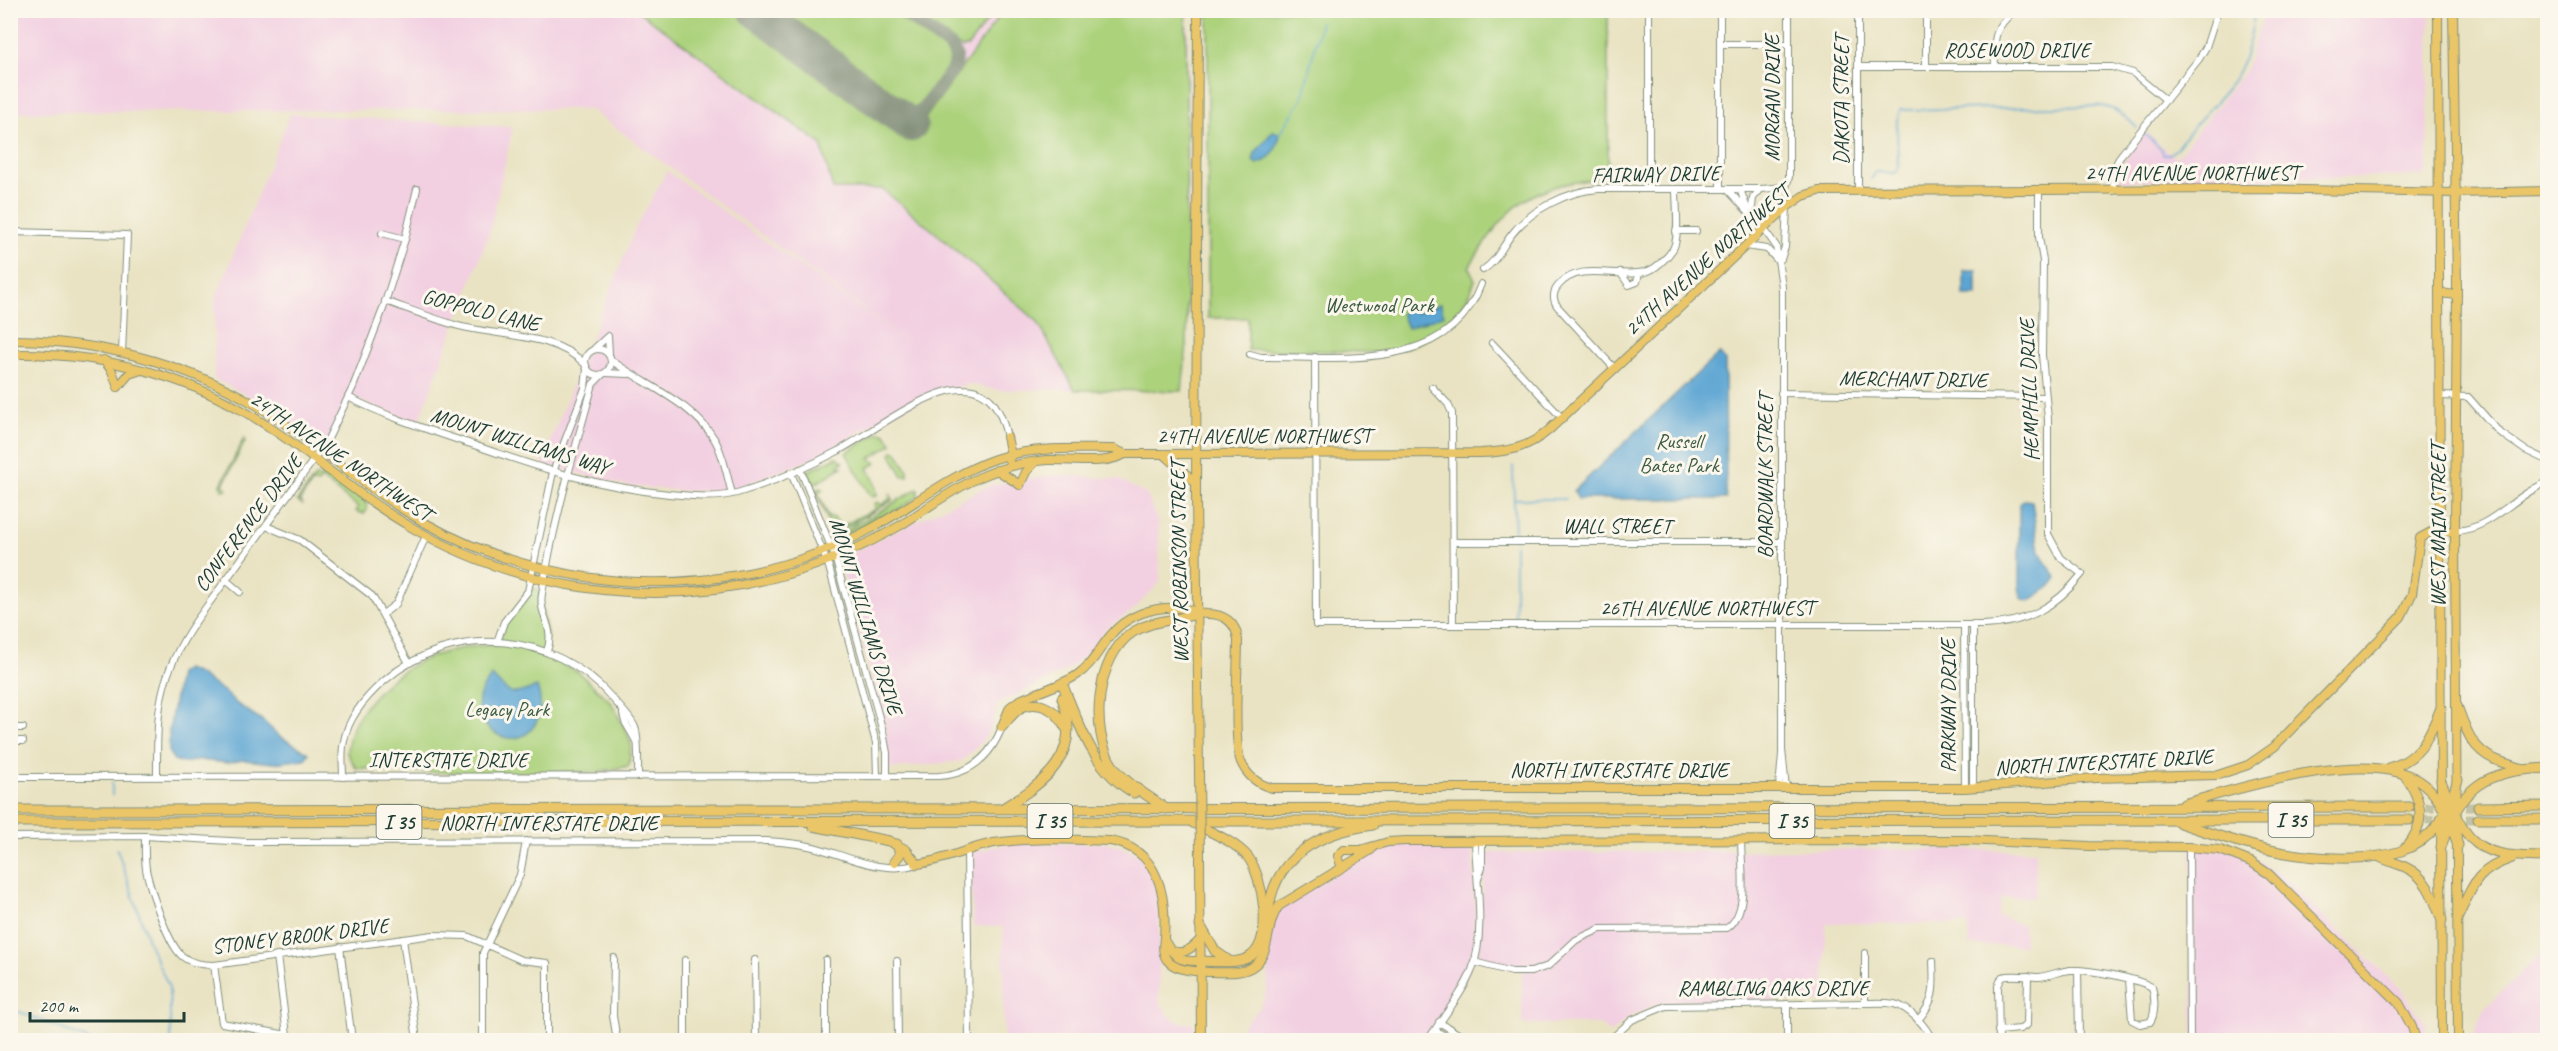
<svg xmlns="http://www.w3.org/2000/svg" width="2558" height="1051" font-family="Caveat,sans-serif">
  <rect width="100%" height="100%" fill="#fbf7ec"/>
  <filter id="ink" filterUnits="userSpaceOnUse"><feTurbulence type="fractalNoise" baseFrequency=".0167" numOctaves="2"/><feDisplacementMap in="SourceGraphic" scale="12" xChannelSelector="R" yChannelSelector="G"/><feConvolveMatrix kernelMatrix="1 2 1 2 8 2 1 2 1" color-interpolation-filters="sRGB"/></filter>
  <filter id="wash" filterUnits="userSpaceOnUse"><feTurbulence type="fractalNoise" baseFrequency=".008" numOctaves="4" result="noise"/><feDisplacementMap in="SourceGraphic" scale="24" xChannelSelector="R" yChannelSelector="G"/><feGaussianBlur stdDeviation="1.35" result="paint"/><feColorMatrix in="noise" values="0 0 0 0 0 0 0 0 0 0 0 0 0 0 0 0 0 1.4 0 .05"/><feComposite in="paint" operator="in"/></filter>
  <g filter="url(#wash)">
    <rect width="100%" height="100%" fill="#e9e3c3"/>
    <g fill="#f2cfe1">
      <path d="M2265,10L2430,11L2427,171L2424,176L2161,181H2123L2119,179L2123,163L2145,132L2176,158L2245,71Z"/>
      <path d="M10,11H1188L1189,297L1183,389L997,390L964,383L965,386L950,388L888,416L812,459L727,491H683L628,486L541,464L635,229L667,171L926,355L590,109L11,112Z"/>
      <path d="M290,114L513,127L490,231L418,424L353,398L328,450L258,400L214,379L215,300Z"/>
      <path d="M1056,475L1118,479L1147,495L1158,523L1160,582L1132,611L1105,629L1086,655L1065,671L997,704L993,722L983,741L962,761L889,769L885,728L839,559L990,485Z"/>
      <path d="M1472,842L1476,910L1475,948L1471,966L1465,980L1424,1040H1229L1258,1010L1263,1001L1267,989L1272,922L1282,905L1386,844Z"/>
      <path d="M1108,843L1124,848L1139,855L1154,875L1159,898V1000L1167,1014L1178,1022L1194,1024V1040H1004L1003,927L973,926L971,854L973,852L1008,844Z"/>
      <path d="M2191,843H2205L2244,853L2280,875L2401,989L2425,1023L2428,1040H2193Z"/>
      <path d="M1922,849L2036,851L2035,897L2001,898L1998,916L2023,925L2024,945L1969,946L1968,924L1826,923L1824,1001H1687L1657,1004L1633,1015L1610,1033L1599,1024H1522V971L1478,960L1481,901L1488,853Z"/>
      <path d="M2547,947V1040H2472L2483,1010Z"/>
    </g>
    <g fill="#acd27b" stroke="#668858" stroke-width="1.5">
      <path d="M638,11H735L913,141L927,122L924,120L1003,11H1186L1187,344L1182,391L1075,390L1037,321L937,234L882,189H833L821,144Z"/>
      <path d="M775,11H893L947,51L952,57L951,64L922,104L916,107H907Z"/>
      <path d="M910,11H995L968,46L962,48Z"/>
      <path d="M1208,11H1608V178C1529,185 1511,201 1469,267L1475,280C1461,320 1426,349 1382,352C1366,353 1348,351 1332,351C1304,350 1276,350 1248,350V318H1208Z"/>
      <path d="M879,432L886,434L892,444L870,458L876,463L868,468L875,482L877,495L873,497L870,495L846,453Z"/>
      <path d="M244,438L245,441L223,485L227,489L222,490L221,485Z"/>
      <path d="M893,451L897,452L908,471V476H903L891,454Z"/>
      <path d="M837,457L844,463L841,462L839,466L842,467L813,485L808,471Z"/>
      <path d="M323,472L366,502L367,510L364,514L356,511L358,507L321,479L317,484L313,482L300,500L302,504L297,501L315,477H322Z"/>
      <path d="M820,488L823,490L818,493L829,518L833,517L841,526L854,520L855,523L845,527L839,534L833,533L815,490Z"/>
      <path d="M918,488V496L903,507L841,536L848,529L873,516Z"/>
      <path d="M890,494L893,500L856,522L855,519L876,509L874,504L878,502L881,505L891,498Z"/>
      <path d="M535,588L539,591L547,635L543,654L578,672L611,702L628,735L631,745L629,766L596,772L493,773L425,772L356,768L347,753C348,733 356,719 368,703C400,663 446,646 497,645L507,622L531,589Z"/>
    </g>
    <g fill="#5ba5d3" stroke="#3d7184" stroke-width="1.5">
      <path d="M1273,131L1280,134C1278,147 1271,161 1257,164L1253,161L1255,153Z"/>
      <rect x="1964" y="270" width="13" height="26"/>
      <path d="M1440,304L1444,315L1407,328L1401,313L1414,308L1416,313Z"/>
      <path d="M1719,353L1725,360L1726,499H1578L1574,491Z"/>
      <path d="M2024,500L2032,501L2038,545L2044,560L2057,578L2050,587L2029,601L2021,598L2019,587V512L2020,504Z"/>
      <path d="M186,669L198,674L225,692L237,704L262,720L279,736L309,753L305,759L274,763L243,760L228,763L199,760L184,763L174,760L169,753V731L179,674Z"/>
      <path d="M492,676C512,698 511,695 537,687C541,696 541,705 539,715C523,767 448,721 492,676Z"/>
    </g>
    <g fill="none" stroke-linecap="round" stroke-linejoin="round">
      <g stroke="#5ba5d3" stroke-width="1.5">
        <path d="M1323,14L1324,10"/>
        <path d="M2143,133L2162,149L2163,154H2170L2177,148C2195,121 2224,98 2239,70C2248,52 2252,30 2255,10"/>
        <path d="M1280,134L1302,99L1321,22"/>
        <path d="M1871,179L1876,172L1895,173L1898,168L1897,120L1900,110L2101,106C2117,108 2126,117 2137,128"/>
        <path d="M1513,466L1515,540"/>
        <path d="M1515,499H1566"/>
        <path d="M1515,545V624"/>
        <path d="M112,782V796"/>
        <path d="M117,849L150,946L169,987L171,1040"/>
        <path d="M10,1008L89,1040"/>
      </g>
      <path stroke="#84907c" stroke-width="14" d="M900,10L951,47L956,56L955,67L911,125"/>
      <path stroke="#84907c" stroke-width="34" d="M755,10L911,125"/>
    </g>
  </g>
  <g filter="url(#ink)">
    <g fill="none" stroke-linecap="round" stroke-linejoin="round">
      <g stroke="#c1c2a6" stroke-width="9" stroke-dasharray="9 4.5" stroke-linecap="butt">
        <path d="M2412,807H2478"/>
        <path d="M2412,820L2478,819"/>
      </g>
      <defs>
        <g id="minor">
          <path d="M1720,10V189"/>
          <path d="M1926,10V67"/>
          <path d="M1720,44H1789"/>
          <path d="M1858,67H2112L2133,73L2166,100"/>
          <path d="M1995,67C1994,39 1992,30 2015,10"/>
          <path d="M1649,189V10"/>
          <path d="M1727,189L1764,229L1776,246L1782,287V750L1786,788"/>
          <path d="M1740,189L1748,211"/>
          <path d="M1858,190V10"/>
          <path d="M2113,191L2114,168L2121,155L2199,59L2206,47L2218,10"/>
          <path d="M1751,216L1753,198L1761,189"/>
          <path d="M1676,231H1696"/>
          <path d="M10,232L127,235L122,353"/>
          <path d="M382,233L405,239"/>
          <path d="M1746,246L1767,249L1778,261"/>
          <path d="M1781,259L1785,247L1787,207"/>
          <path d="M1483,270C1497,261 1502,247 1512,234C1531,210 1567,191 1598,189H1761L1786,187L1789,177V10"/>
          <path d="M1620,272L1629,285L1637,282L1639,273"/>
          <path d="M385,301C408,309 432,318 455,325C496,337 555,332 586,365"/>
          <path d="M1492,343L1561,417"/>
          <path d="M595,348L608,336L609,353"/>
          <circle cx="598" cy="362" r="13"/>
          <path d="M1250,354L1261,357C1336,356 1448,375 1481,284"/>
          <path d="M1315,357L1316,625H1983C2025,624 2056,607 2082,574L2061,558L2048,534V419L2042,355L2043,261L2039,237V191"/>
          <path d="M611,360C646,386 692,402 715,440C724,456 727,476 732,494"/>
          <path d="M1614,368L1558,307C1553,301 1552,293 1558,286C1580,260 1616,279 1645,272C1655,270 1668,257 1673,249C1680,237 1676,204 1676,190"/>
          <path d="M606,373L628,374"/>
          <path d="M1432,387L1448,404L1452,413L1453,625"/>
          <path d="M1781,393L2045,397"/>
          <path d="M2440,396L2468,397L2499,432L2525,450L2548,461"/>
          <path d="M348,397C387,417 429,430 471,444C539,468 597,487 669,494C691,496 715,499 737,493C771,483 806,468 838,451C869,434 928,388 963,389C992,389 1002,413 1007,437"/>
          <path d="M800,469L835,557L883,732L887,753V776"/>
          <path d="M791,473L829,567L876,743L877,776"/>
          <path d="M266,526L300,540L372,596L409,663"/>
          <path d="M2455,531C2493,529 2512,496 2548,482"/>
          <path d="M1453,542H1782"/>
          <path d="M226,580L240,592"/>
          <path d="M383,614L396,604L426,536"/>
          <path d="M1973,624V787"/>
          <path d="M1964,625L1965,788"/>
          <path d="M497,642L504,622L528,591L553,472L585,388L587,369"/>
          <path d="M547,651C556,627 538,615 542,594C553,523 574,453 593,384L602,375"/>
          <path d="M623,714L625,722L636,741"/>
          <path d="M10,728H23"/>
          <path d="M10,741H23"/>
          <path d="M157,776C157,710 157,678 196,621L326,443L353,387L383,309L405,239L417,189"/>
          <path d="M10,777L939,776C971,774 991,756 1002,727"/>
          <path d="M343,777C343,765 341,752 344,741C348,718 367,696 384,681C452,622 554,631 612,698C619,706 635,722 636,731C639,745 638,762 638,777"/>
          <path d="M1779,788L1782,754"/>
          <path d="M145,836C145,849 144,862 147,874C152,894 168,944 182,956C191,964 203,965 214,965L433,935L467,936L521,960L547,963V1040"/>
          <path d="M10,837L145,836L247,842L767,841C781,842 795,843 809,846C842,853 881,876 917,864"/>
          <path d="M2189,847L2190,1040"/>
          <path d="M967,851L969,1040"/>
          <path d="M1478,879L1482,868V841"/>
          <path d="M403,939L417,1040"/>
          <path d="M340,947L352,1040"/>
          <path d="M1865,953V1003"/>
          <path d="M614,958L613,1016L617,1040"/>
          <path d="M685,960V1040"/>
          <path d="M755,960L756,1040"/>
          <path d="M826,960V1040"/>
          <path d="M897,961L898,1040"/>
          <path d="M1474,962L1512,972H1531L1548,966L1576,940L1600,929L1727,928C1750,913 1741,866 1741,840"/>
          <path d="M214,965L222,1023L287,1035L277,956"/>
          <path d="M2078,970L2079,1040"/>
          <path d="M1787,1004V1040"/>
          <path d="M1918,1020C1936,1000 1934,987 1933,961"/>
          <path d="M1439,1022L1468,1040"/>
          <path d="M1435,1030L1451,1040"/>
          <path d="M1998,1031L2020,1029L2027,1025L2028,976"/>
          <path d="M483,1040V953L520,875L526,841"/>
          <path d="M1428,1040C1442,1018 1462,995 1472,970C1486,933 1476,880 1475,841"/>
          <path d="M1610,1040L1632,1020L1666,1006L1865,1003C1874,1003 1885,1002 1894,1004C1909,1007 1927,1027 1932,1040"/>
          <path d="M1999,1040L1998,986L2002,977C2014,974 2026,977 2039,977C2049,976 2060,971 2070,970C2090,969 2135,978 2152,987C2155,997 2156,1014 2150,1022L2140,1024L2132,1020L2129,980"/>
        </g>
        <g id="major">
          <path d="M1198,10L1196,495L1199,773"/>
          <path d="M2438,10L2441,805"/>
          <path d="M2453,10L2457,287L2455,531L2458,1040"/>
          <path d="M2439,293L2457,295"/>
          <path d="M10,340C95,340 183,362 256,405C308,436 352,477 402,509C459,546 526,569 592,578C688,591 791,574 876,526C915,504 952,474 995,459C1034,446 1074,449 1114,449L1125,454H1164L1481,453C1508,452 1528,448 1549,430L1787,207L1803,196L1819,191L2250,189L2456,193L2548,191"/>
          <path d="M10,354C106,352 200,378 278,433C323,464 364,500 411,527C520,591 651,609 773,578C818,567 861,548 901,525C926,509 951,490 978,478C1000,468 1024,462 1048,460C1073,459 1103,466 1125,454"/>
          <path d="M104,360L112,371L118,387"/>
          <path d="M118,387L129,374L141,370"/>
          <path d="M1007,437L1011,455L1009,460"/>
          <path d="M1164,454L1196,483"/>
          <path d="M997,470L1020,485"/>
          <path d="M1020,485L1026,472L1035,462"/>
          <path d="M1003,724L1010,707L1018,701C1037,692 1060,686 1077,675C1092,665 1099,649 1110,636C1126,615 1154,606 1180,608C1189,609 1197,613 1207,614C1224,614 1236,622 1238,640C1238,665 1233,743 1241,762C1247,776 1257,784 1272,788H1965L2096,778L2218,775L2248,765L2274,747L2401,617L2412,594L2420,538L2431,532L2455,531"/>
          <path d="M2441,818L2442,1040"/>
          <path d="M1200,858L1201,1040"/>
          <path d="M917,864C944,861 967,848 994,843C1031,837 1072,840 1110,841C1159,849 1167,896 1164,938C1163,946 1162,953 1167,960C1177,972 1197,971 1211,972C1225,972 1243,975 1255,965C1272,951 1265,924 1279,906L1371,850"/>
          <path d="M1342,868L1338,856L1344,850H1360L1388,842L1405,841L1966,840L2089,846L2189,847L2220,850L2251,862L2269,874L2399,1003L2412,1027L2416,1040"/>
          <path d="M1164,940C1175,958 1178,962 1201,961"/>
          <path d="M1170,950C1183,956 1191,949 1200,940"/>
        </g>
        <g id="highway">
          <path d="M1062,683C1079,724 1093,770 1134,793"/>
          <path d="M2457,706C2465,727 2471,749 2494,759C2502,763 2512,765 2521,769"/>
          <path d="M1002,727C1008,720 1014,711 1022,707C1040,699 1058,711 1065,727"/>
          <path d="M2388,768C2421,760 2429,736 2441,708"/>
          <path d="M2404,774C2421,797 2428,824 2406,847"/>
          <path d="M2441,781C2467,847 2475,857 2548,857"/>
          <path d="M2184,804C2240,788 2376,744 2425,785C2443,800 2450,823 2458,845"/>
          <path d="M2478,807L2548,806"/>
          <path d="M1003,808C1046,782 1083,754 1062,698"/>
          <path d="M1166,809C1148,795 1126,784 1113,766C1089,731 1096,656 1133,632C1154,619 1177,621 1199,613"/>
          <path d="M10,810L2409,807"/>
          <path d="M2478,819H2548"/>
          <path d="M10,822L2409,820"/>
          <path d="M1193,823C1212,833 1234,841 1248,857C1263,877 1274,940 1251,956C1239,965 1215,961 1201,961"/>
          <path d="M2180,823C2241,844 2290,860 2355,858C2387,857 2416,852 2437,826C2449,812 2452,796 2458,780"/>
          <path d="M813,826L889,841L906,850L917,864"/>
          <path d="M2441,847C2461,785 2483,771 2548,768"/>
          <path d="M2380,857C2389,862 2398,863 2407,868C2428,878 2434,900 2442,920"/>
          <path d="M894,862L900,854L897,844"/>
          <path d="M2458,917C2473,885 2476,870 2512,858"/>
          <path d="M1268,918C1271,857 1319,832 1373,825"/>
          <path d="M1200,925L1215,951L1228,960"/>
        </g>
      </defs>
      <use href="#minor" stroke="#84907c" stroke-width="8"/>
      <use href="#major" stroke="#84907c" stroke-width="10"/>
      <use href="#highway" stroke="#84907c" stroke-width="11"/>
      <use href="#minor" stroke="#fff" stroke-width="6"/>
      <use href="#major" stroke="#eac669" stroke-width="8"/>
      <use href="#highway" stroke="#eac669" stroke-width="9"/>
      <defs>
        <path id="major-bridge" d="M1199,773L1200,858"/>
      </defs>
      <use href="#major-bridge" stroke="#84907c" stroke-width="10" stroke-linecap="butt"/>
      <use href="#major-bridge" stroke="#eac669" stroke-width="8"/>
    </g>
  </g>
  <g text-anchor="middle" stroke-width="6" stroke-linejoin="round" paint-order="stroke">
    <g fill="#fbf7ec" stroke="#61756b" stroke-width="1.5">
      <rect x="2268.5" y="803" width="45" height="34" rx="4.5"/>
      <rect x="1027.5" y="804" width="45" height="34" rx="4.5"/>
      <rect x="1769.5" y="804" width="45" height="34" rx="4.5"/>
      <rect x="376.5" y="805" width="45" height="34" rx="4.5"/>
    </g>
    <g font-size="20" font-weight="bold" fill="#1f3d34">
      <text x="2291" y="827">I 35</text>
      <text x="1050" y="828">I 35</text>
      <text x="1792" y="828">I 35</text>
      <text x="399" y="829">I 35</text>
    </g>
    <g font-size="21" fill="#1f3d34" stroke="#fbf7ec">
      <text x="2017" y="57">ROSEWOOD DRIVE</text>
      <text transform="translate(1772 98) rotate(-90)" y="7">MORGAN DRIVE</text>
      <text transform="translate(1841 100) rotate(-90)" y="7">DAKOTA STREET</text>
      <text x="2192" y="180">24TH AVENUE NORTHWEST</text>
      <text transform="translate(1656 174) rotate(-1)" y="7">FAIRWAY DRIVE</text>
      <text transform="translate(1707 260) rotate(-42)" y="7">24TH AVENUE NORTHWEST</text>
      <text transform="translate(481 310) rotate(14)" y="7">GOPPOLD LANE</text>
      <text transform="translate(1913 379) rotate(1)" y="7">MERCHANT DRIVE</text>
      <text transform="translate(2029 390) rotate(-92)" y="7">HEMPHILL DRIVE</text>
      <text x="1264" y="443">24TH AVENUE NORTHWEST</text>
      <text transform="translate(520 441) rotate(17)" y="7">MOUNT WILLIAMS WAY</text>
      <text transform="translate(341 456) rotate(34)" y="7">24TH AVENUE NORTHWEST</text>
      <text transform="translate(1765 476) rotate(-90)" y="7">BOARDWALK STREET</text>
      <text transform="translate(248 523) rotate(-53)" y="7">CONFERENCE DRIVE</text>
      <text transform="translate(2438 525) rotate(-90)" y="7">WEST MAIN STREET</text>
      <text x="1617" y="533">WALL STREET</text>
      <text transform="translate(1179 562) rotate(-91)" y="7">WEST ROBINSON STREET</text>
      <text x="1707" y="615">26TH AVENUE NORTHWEST</text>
      <text transform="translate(866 616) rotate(73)" y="7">MOUNT WILLIAMS DRIVE</text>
      <text transform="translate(1948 706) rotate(-90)" y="7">PARKWAY DRIVE</text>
      <text x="448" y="767">INTERSTATE DRIVE</text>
      <text transform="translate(2104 762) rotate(-3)" y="7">NORTH INTERSTATE DRIVE</text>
      <text x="1619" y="777">NORTH INTERSTATE DRIVE</text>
      <text x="549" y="830">NORTH INTERSTATE DRIVE</text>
      <text transform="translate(300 936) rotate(-7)" y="7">STONEY BROOK DRIVE</text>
      <text x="1773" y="995">RAMBLING OAKS DRIVE</text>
    </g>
    <g font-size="21" fill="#3b5b42" stroke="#fbf7ec">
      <text x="1379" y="312">Westwood Park</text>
      <text x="1679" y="448">Russell<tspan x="1679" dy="24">Bates Park</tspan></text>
      <text x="507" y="716">Legacy Park</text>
    </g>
  </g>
  <rect width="2558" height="1051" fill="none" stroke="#fbf7ec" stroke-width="36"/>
  <path d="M30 1012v9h154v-9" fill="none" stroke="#1f3d34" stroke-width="3"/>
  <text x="39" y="1012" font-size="18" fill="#1f3d34" stroke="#fbf7ec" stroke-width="4.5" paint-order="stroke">200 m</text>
</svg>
